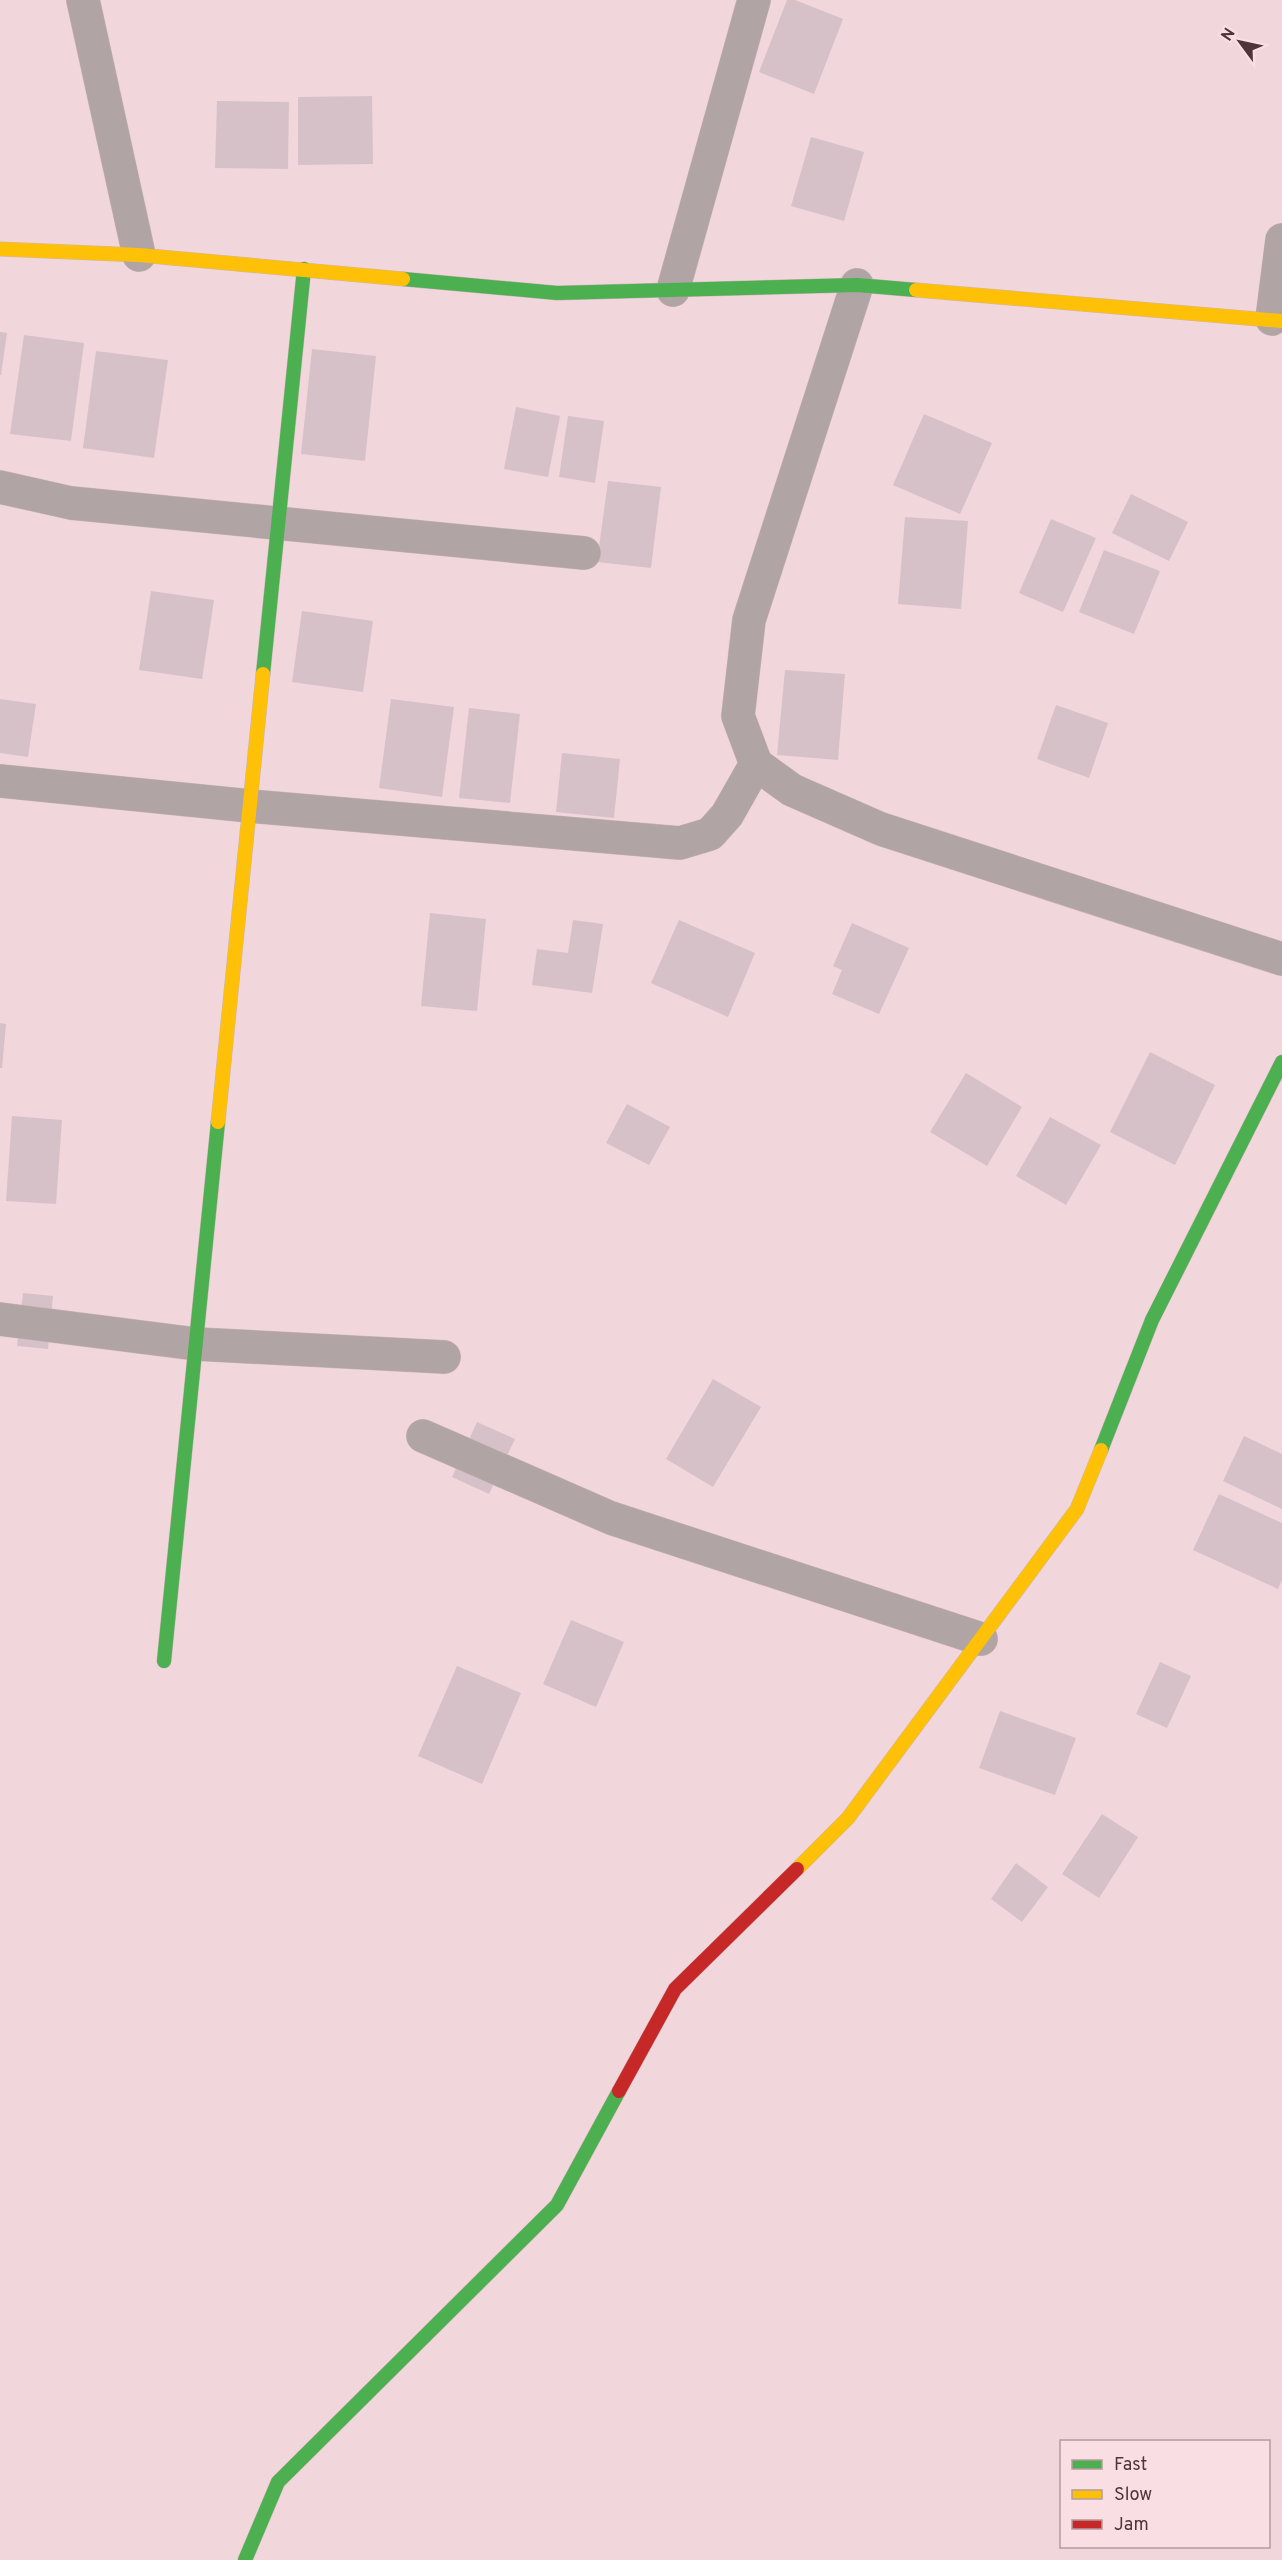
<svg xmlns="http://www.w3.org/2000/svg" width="1282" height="2560" font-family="Overpass,sans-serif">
  <rect width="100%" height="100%" fill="#f1d6db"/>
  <g fill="#d7c1c9">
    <path d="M787,0H795L843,19L814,94L759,72Z"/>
    <path d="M372,96L373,164L298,165V97Z"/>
    <path d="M217,101L289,102L288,169L215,168Z"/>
    <path d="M811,137L864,152L844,221L791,206Z"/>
    <path d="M0,332L7,333L1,375H0Z"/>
    <path d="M24,335L84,343L71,441L10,434Z"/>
    <path d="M312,349L376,356L365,461L301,454Z"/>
    <path d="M96,351L168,360L154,458L83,448Z"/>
    <path d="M516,407L560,416L548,477L504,469Z"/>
    <path d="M924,414L992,443L960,514L893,485Z"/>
    <path d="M568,416L604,421L595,483L559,477Z"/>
    <path d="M608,481L661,487L651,568L597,562Z"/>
    <path d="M1131,494L1188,522L1169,561L1112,533Z"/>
    <path d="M905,517L968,521L961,609L898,604Z"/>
    <path d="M1051,519L1096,538L1063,612L1019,593Z"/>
    <path d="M1104,550L1160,571L1134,634L1079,612Z"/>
    <path d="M151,591L214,600L202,679L139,670Z"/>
    <path d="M302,611L373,621L363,692L292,682Z"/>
    <path d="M785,670L845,674L838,760L777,755Z"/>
    <path d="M0,699L36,704L28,757L0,753Z"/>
    <path d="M391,699L454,707L442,797L379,788Z"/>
    <path d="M1056,705L1108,723L1089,778L1037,759Z"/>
    <path d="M469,708L520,714L510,803L459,798Z"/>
    <path d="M562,753L620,759L614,818L556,812Z"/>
    <path d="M430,913L486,919L477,1011L421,1006Z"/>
    <path d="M573,920L603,924L592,993L532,985L537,949L568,953Z"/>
    <path d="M679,920L755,953L728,1017L651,983Z"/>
    <path d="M852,923L909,948L879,1014L832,994L842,970L833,966Z"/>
    <path d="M0,1023L6,1024L2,1068H0Z"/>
    <path d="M1150,1052L1215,1085L1175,1165L1110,1132Z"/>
    <path d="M966,1073L1022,1107L987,1166L930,1132Z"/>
    <path d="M627,1104L670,1127L649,1165L606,1143Z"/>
    <path d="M12,1116L62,1120L56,1204L6,1201Z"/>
    <path d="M1050,1117L1101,1145L1066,1205L1016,1176Z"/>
    <path d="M23,1293L53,1296L48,1349L17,1346Z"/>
    <path d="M713,1379L761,1407L713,1487L666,1459Z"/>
    <path d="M477,1422L515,1439L489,1494L452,1477Z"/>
    <path d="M1244,1436L1282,1454V1509L1223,1481Z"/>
    <path d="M1219,1494L1282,1523V1580L1278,1589L1193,1550Z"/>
    <path d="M571,1620L624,1642L596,1707L543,1684Z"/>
    <path d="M1160,1662L1191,1676L1167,1728L1136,1714Z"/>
    <path d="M457,1666L521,1693L482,1784L418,1756Z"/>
    <path d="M1000,1711L1076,1738L1055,1795L979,1768Z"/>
    <path d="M1102,1814L1138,1837L1099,1898L1062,1874Z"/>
    <path d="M1016,1863L1048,1887L1022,1922L991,1899Z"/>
  </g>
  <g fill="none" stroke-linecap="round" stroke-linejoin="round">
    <defs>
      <g id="street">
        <path d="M83,0L139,255"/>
        <path d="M857,285L749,620L738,716L756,764L792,790L881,829L1282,959"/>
        <path d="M673,290L754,0"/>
        <path d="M1272,319L1282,240"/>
        <path d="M0,487L71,503L584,553"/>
        <path d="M0,781L250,806L680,843L710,834L727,815L756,764"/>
        <path d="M0,1319L196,1344L444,1357"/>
        <path d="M423,1436L611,1518L981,1639"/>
      </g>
      <g id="fast">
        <path d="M403,279L557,293L857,285L916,290"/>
        <path d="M263,674L304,269"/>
        <path d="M1101,1450L1152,1320L1282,1062"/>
        <path d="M164,1661L218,1122"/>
        <path d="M245,2560L278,2482L557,2205L619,2091"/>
      </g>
      <g id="slow">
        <path d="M0,249L139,255L403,279"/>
        <path d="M916,290L1282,321"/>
        <path d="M218,1122L263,674"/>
        <path d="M797,1869L848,1818L1077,1509L1101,1450"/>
      </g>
      <path id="jam" d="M619,2091L675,1989L797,1869"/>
    </defs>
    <use href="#street" stroke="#cbb5b9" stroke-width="34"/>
    <use href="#fast" stroke="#cbb5b9" stroke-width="15"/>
    <use href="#slow" stroke="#cbb5b9" stroke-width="15"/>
    <use href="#jam" stroke="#cbb5b9" stroke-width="15"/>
    <use href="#street" stroke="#b0a4a5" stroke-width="33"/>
    <use href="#fast" stroke="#4caf50" stroke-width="14"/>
    <use href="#slow" stroke="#ffc107" stroke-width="14"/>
    <use href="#jam" stroke="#c62828" stroke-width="14"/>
  </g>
  <rect x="1060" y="2440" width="210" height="108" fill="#f9dfe3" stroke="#b59b9f" stroke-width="1.5"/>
  <rect x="1072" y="2460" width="30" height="9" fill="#4caf50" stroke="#b59b9f" stroke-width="1.5"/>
  <text x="1114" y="2470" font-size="18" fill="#4e353a">Fast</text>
  <rect x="1072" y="2490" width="30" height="9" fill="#ffc107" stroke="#b59b9f" stroke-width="1.5"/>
  <text x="1114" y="2500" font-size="18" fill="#4e353a">Slow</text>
  <rect x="1072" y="2520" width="30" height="9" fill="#c62828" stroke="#b59b9f" stroke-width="1.5"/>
  <text x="1114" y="2530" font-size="18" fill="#4e353a">Jam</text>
  <g transform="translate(1240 42) rotate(303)" stroke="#f9dfe3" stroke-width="4.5" paint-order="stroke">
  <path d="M0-4.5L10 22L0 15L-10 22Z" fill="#4e353a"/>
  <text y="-9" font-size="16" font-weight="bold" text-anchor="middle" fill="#4e353a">N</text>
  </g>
</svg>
